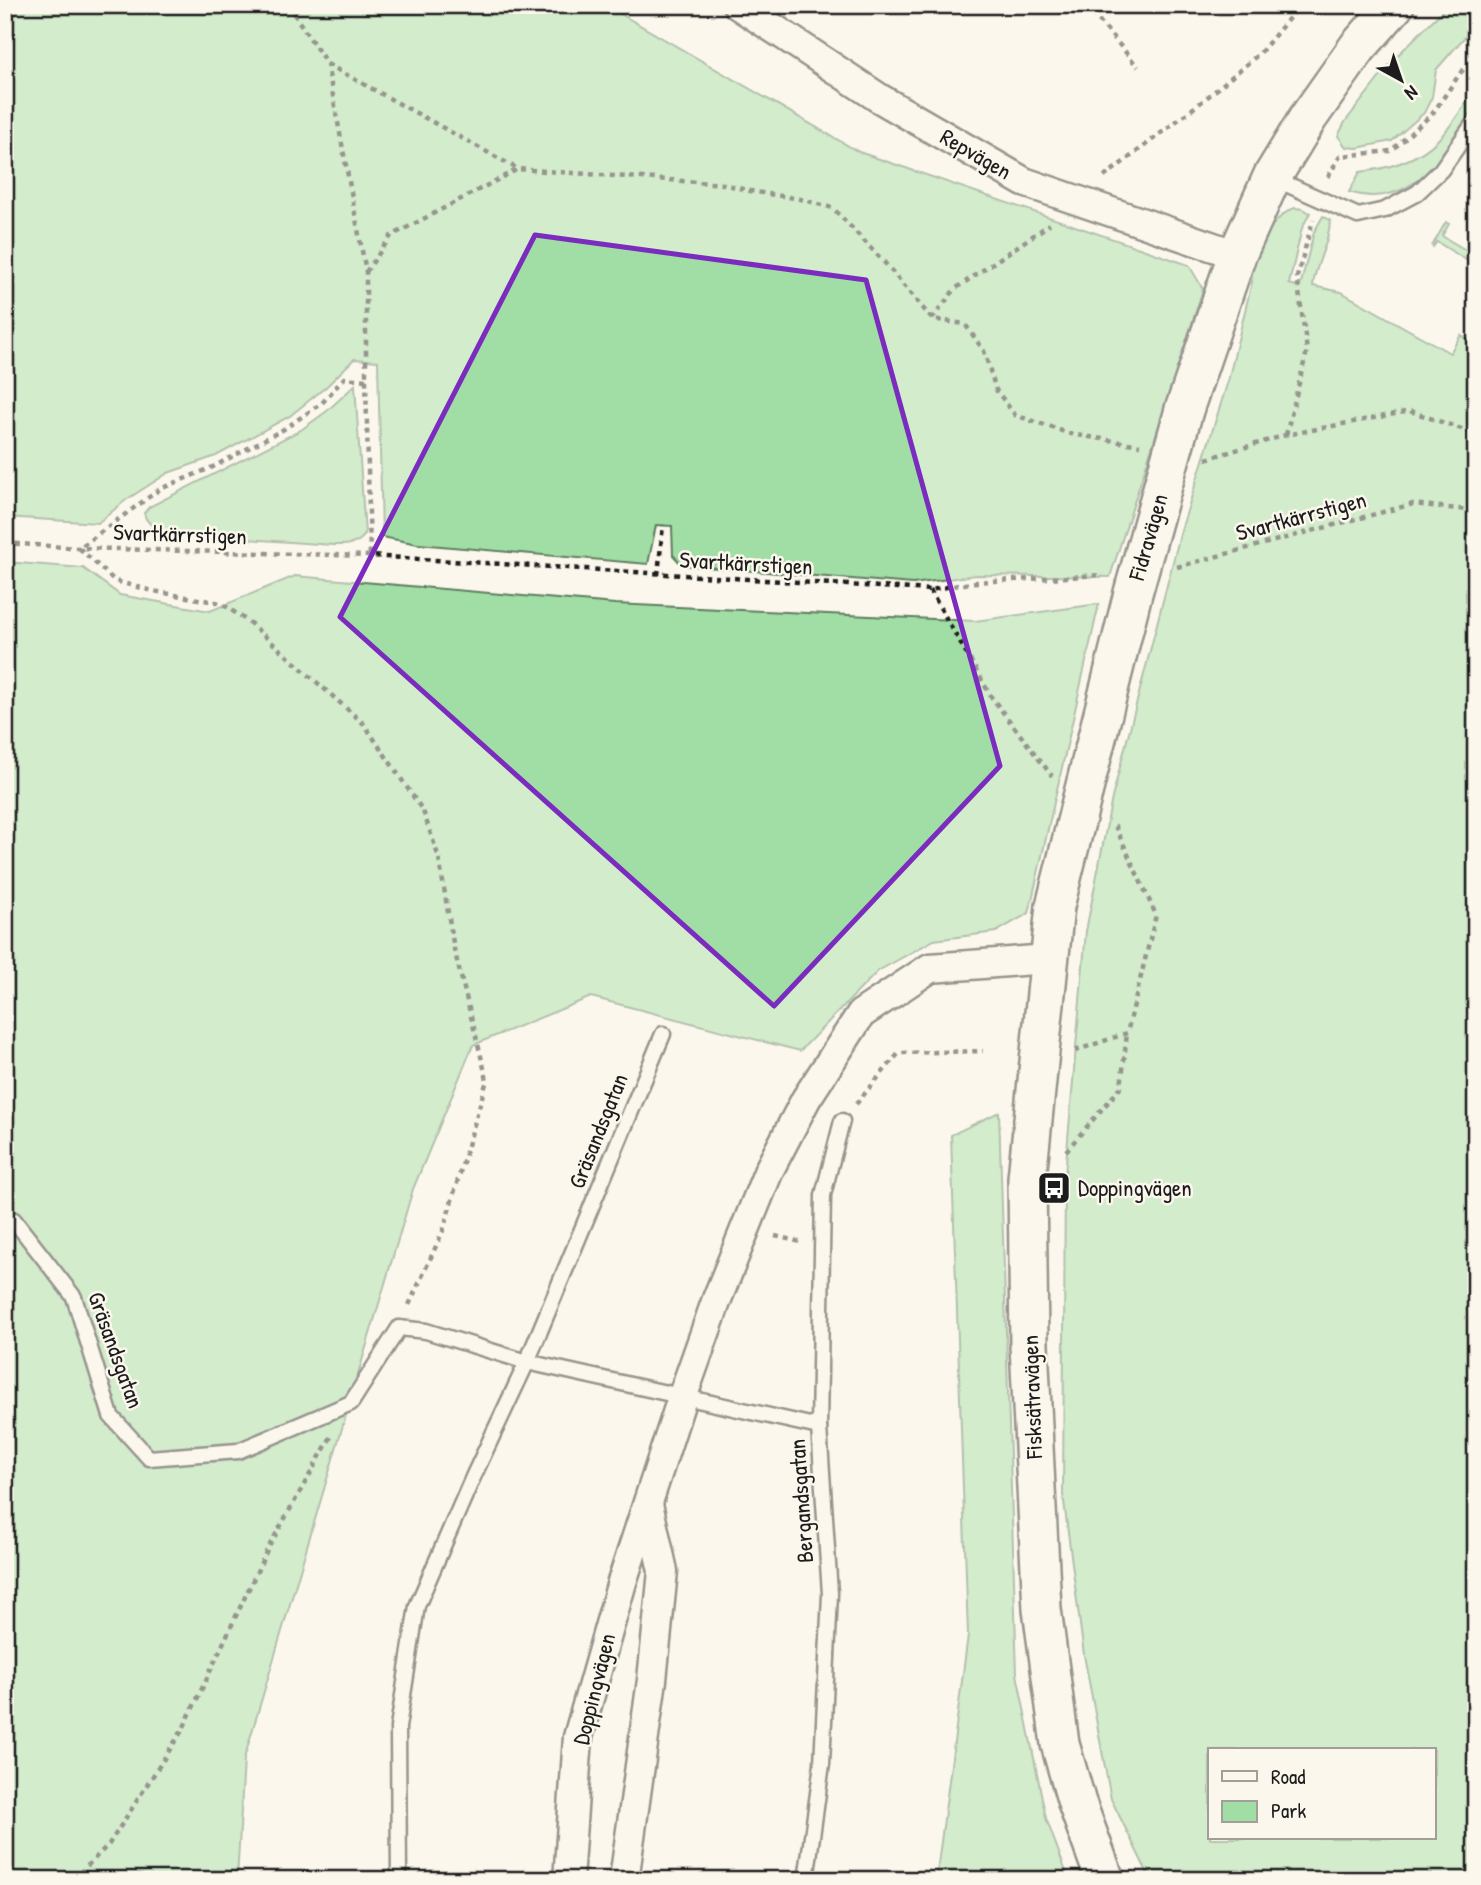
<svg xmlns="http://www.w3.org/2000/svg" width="1481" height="1885" font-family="'Patrick Hand',sans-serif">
  <rect width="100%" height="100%" fill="#fbf7ec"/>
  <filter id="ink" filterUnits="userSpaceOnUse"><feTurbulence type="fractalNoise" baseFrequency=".0143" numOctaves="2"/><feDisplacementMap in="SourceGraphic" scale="14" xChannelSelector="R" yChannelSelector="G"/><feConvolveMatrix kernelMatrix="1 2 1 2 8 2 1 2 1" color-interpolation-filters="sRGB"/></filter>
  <g filter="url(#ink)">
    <g fill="#a1dea5" stroke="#5e7d60" stroke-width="2" fill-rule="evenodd">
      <path d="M5,5H605L859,152L1189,265L1203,289L1110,577L976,575L913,584L682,565L673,555L672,526L656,525L648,564L418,544L382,537L378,361L354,359L327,386L290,416L216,456L168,473L126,500L98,523L5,517Z"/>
      <path d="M1448,5H1476V24L1436,70L1432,97L1424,113L1392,141L1357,148L1346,147L1338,136L1345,122L1394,59Z"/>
      <path d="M1476,85C1476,93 1478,105 1474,112C1469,123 1460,133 1453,143C1426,177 1397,207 1349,192L1360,172C1425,164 1445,140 1476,85Z"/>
      <path d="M1295,208L1303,209L1310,213L1302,228L1289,284L1300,287L1314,232L1323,216L1330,220C1330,242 1315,264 1313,286L1341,292L1450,353L1461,335L1473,343L1470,353H1476V1880H1151L1111,1799L1084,1655L1063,1494L1065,1174L1086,931L1112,798L1182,527L1228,381L1252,282C1248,259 1272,215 1295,208ZM1210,1750H1434V1838H1210Z"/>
      <path d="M1446,222L1449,224L1442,236L1476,256V266L1437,242L1433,247L1432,246Z"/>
      <path d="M355,385L365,534C358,546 346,545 333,545L158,533L146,519L144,513L149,507L301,430L327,411Z"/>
      <path d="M5,562L83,568L120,595L210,611L295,576L615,604L975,621L1099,604L1029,913L996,932L934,940L878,971L800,1051L591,997L473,1045L413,1189L244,1759L237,1880H5Z"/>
      <path d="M999,1112L1017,1674L1046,1818L1069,1880H936L968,1635L951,1135Z"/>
    </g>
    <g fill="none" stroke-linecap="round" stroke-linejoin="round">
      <defs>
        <g id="service">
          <path d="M1273,178L1358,216L1385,210L1417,193L1441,170L1476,120"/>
          <path d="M5,1216L14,1220L74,1297L111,1416L149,1458L238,1451L351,1403L399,1328L426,1331L527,1362L819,1427"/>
          <path d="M399,1880L398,1727L417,1606L473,1477L527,1362L663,1034"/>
          <path d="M806,1880L822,1764L830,1594L819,1427L823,1195L842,1121"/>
        </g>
        <g id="minor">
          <path d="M738,5L879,98L1024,182L1237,255"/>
          <path d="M568,1880L578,1737L622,1582L682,1398L717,1299L769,1170L806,1099L861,1014L930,968L1048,959"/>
          <path d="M624,1880L652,1680L663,1571L648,1504"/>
        </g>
        <g id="tertiary">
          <path d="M1184,410L1237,255L1272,177L1308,118L1358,47L1395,5"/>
          <path d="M1055,906L1027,1178L1029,1345L1042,1609L1060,1744L1077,1803L1105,1880"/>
        </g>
      </defs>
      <use href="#service" stroke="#1c1c1c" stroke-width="19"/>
      <use href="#minor" stroke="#1c1c1c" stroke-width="33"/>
      <use href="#tertiary" stroke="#1c1c1c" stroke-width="42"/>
      <g stroke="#1c1c1c" stroke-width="4.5" stroke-dasharray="5 5" stroke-linecap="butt">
        <path d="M288,5L327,64L366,272V380L370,556"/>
        <path d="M1086,5L1138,67"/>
        <path d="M327,64L518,169L724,184L750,191L800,199L833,208L884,262L932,319L965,324L984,351L996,390L1015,415L1071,434L1140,445"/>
        <path d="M1104,177L1204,100L1260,53L1300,5"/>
        <path d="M1328,177L1340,156L1391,151L1433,113L1461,72L1476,58"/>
        <path d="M366,272L391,236L518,169"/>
        <path d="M932,319L955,289L1050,224"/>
        <path d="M366,380L344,378L322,403L284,429L213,467L160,489L79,548L115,581L153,591L221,603L250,623L364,724L423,811L439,858L454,949L487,1080L443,1231L409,1305"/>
        <path d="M1286,435L1307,351L1297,277L1313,220"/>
        <path d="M1206,459L1286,435L1410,411L1476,434"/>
        <path d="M5,543L79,548L370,556L930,590L976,582L1103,575"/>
        <path d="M1177,567L1413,504L1476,511"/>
        <path d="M658,575L663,525"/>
        <path d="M930,590L992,698L1052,776"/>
        <path d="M1075,1051L1127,1033L1156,915L1115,826L1112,825"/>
        <path d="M856,1104L899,1053L983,1051"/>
        <path d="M1066,1151L1121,1087L1127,1033"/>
        <path d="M775,1236L801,1242"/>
        <path d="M73,1880L109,1844L183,1729L267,1550L331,1437"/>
      </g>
      <use href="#service" stroke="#fbf7ec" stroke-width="14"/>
      <use href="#minor" stroke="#fbf7ec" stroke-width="28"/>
      <use href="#tertiary" stroke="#fbf7ec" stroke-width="37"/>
      <defs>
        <path id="tertiary-bridge" d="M1055,906L1133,593L1184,410"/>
      </defs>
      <use href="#tertiary-bridge" stroke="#1c1c1c" stroke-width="42" stroke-linecap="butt"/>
      <use href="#tertiary-bridge" stroke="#fbf7ec" stroke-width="37"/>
    </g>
  </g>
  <path d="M0 0H1481V1885H0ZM535,235L866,280L1000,766L774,1006L340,617Z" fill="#fbf7ec" fill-opacity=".55" fill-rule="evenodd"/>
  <path fill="none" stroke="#7b2cbf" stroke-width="5" stroke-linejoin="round" d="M535,235L866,280L1000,766L774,1006L340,617Z"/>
  <defs>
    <symbol id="bus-square" viewBox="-11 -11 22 22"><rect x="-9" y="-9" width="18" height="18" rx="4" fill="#1c1c1c" stroke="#fbf7ec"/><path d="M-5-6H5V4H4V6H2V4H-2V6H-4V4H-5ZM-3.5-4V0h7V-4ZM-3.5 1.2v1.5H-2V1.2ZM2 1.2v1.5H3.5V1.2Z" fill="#fff"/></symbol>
  </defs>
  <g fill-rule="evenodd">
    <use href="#bus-square" x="1035" y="1169" width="38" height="38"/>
  </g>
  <g text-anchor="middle" stroke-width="5" stroke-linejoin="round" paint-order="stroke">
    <g font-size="23" fill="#1c1c1c" stroke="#fbf7ec">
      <text transform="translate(976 154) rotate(30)" y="8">Repvägen</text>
      <text transform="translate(1301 516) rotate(-15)" y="8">Svartkärrstigen</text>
      <text transform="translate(180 534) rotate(2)" y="8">Svartkärrstigen</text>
      <text transform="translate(1148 537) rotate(-74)" y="8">Fidravägen</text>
      <text transform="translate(746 563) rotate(3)" y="8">Svartkärrstigen</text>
      <text transform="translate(598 1131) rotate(-68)" y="8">Gräsandsgatan</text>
      <text transform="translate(116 1350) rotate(70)" y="8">Gräsandsgatan</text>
      <text transform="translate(1032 1397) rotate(-92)" y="8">Fisksätravägen</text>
      <text transform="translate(801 1501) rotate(-94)" y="8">Bergandsgatan</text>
      <text transform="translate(594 1689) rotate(-76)" y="8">Doppingvägen</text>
    </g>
    <g font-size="23" fill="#1c1c1c" stroke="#fbf7ec" text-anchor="start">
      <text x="1078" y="1196">Doppingvägen</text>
    </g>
  </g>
  <rect width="1481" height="1885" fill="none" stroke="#fbf7ec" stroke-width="28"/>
  <rect x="14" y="14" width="1453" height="1857" fill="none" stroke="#1c1c1c" stroke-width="2.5" filter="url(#ink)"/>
  <rect x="1208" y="1748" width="228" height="91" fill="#fbf7ec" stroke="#a29f99" stroke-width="2"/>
  <rect x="1222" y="1771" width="35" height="10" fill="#fbf7ec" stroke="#a29f99" stroke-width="2"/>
  <text x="1271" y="1784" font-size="21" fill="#1c1c1c">Road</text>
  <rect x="1222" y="1801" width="35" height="21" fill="#a1dea5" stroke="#a29f99" stroke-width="2"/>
  <text x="1271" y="1818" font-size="21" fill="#1c1c1c">Park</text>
  <g transform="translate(1401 80) rotate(140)" stroke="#fbf7ec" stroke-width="5" paint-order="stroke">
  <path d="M0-5L12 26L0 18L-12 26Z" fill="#1c1c1c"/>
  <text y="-10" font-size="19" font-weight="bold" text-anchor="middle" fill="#1c1c1c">N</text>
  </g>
</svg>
